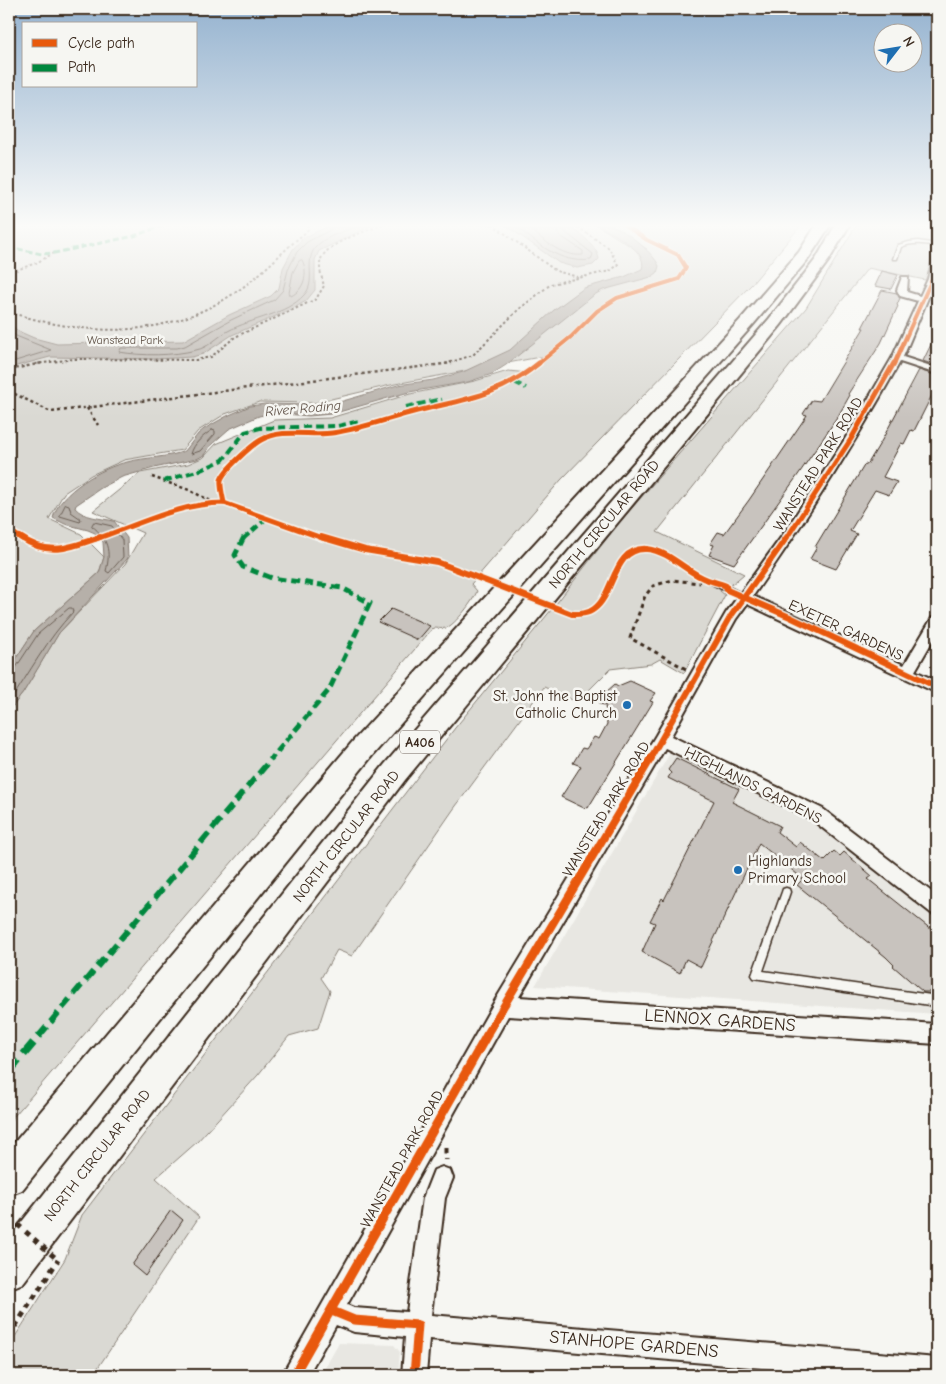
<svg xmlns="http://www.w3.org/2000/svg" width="946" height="1384" font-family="'Comic Neue',sans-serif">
  <rect width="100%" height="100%" fill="#f6f6f2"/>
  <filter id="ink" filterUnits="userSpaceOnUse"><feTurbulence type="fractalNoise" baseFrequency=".02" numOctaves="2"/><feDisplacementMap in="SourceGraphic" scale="10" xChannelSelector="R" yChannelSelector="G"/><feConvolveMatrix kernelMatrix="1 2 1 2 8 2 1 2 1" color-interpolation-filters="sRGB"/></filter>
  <g filter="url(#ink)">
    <g fill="#e8e7e2">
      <path d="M670,753L810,820L937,919V1014L535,986Z"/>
      <path d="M339,1343L394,1345L400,1352L398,1375H321Z"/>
    </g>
    <g fill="#dad9d3" stroke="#8a8278">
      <path d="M9,224H595L635,249H647L608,224H802L751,285L561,480L471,584L477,591C474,600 455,625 446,628C442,629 437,628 433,628L9,1122V711L23,693L59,633L125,564L143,533L93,511L140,473L188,464L204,457L216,444L274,420L330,418L410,394L475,381L508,371L529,373L548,358L540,357L395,384L314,403L259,402L225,414L198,431L182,450L124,460L91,475L64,493L49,519L81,534L104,557L99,573L34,631L9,669Z"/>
      <path d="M857,224H933L929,272L925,280L868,268L657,532L744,574L731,585L725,583L720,591L725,595L684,673L660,659L651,664L610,669L577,702L544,687L453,810L352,956L337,950L321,978L330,991L318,1028L289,1036L258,1075L197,1142L156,1178L199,1217L93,1375H9V1346L65,1259L82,1215L455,728L556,604L618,524L806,308Z"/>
    </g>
    <g fill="#b6b0a9" stroke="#857a71">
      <path d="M333,224H375L319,251L315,260V290L306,301L292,309L232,335L203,354L192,357L156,359L50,357L9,368V323L18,331L34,338L57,344L183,341L229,315L271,296L279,288L283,268L293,249L303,238Z"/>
      <path d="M504,224C517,224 554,221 564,225C577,230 597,245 599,259L593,265L577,268L559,263Z"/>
      <path d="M595,224C599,224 603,224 607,224C622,227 653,252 659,266L657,273L651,277L603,290L594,295L506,365L492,374L468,382L409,392L332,414L309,416L272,413L259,416L229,429L212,444L204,455L197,459L154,468L122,477L101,488L76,505L75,508C84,518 101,518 114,521L127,538L128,558L59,633L23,693L9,711V669L34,631L99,573L104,557L103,542L95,533L88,530L65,524L53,518C59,492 103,467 127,462C146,457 167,458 185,451L198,434L204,429L227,416L250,406L265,404L309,405L336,403L398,385L433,380L463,372L510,350L554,310L584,288L624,277L642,269C649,250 609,232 595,224Z"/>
    </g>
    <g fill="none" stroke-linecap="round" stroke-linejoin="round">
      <g stroke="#6c6056" stroke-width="1">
        <path d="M332,224L330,230L307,242L297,252L288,270L283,290L274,300L231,320L185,346L177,348H121L119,352C143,356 172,356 196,350C208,348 217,337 228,331C252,318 286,315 304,295C317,282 304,262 315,248C325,235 348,231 363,224"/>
        <path d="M513,224C537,243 559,264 591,260L593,254L565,232L561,224"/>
        <path d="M524,224C542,238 559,257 583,255V251L559,235L554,224"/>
        <path d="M302,260C309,273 304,290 291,296L289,293L293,272L299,261Z"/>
        <path d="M9,329L16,336L51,350L9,363"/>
        <path d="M212,430L215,431V434L200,451L191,454C194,443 203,436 212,430Z"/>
        <path d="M66,504L69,505L71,512L81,519L80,522L60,516Z"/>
        <path d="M94,522L112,526L122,540L123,557L109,573L106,571C111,552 108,538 92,526Z"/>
        <path d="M9,671L15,669L38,634L69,608H72L73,612C47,639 30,672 9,703"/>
      </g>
    </g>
    <g fill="#c8c3be" stroke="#3b2a1e">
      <path d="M882,271L898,275L891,289L875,286Z"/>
      <path d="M882,290L897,293L900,298L897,305L898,306L881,343L848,394L850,395L837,418L798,475L734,564L709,555L714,545L710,544L718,532L724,534L749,500L807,415L803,414L812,400L820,401L864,328H862Z"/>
      <path d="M937,332V366L923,361Z"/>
      <path d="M919,370L937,376V392L934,391L914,431L911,430L904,444L901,443L883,477L897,482L889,495L875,490L850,531L857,534L836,569L810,559L817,547H815L865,464L867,465L882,440Z"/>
      <path d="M391,609L430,626L418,640L378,622Z"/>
      <path d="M630,681L656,693L650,701L653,702L588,808L585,807L584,808L561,797L581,766L573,763L582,748L586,749L594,737L599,739L607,724L605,705L599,704L605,693L615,684L618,686Z"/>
      <path d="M676,758L739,789L732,802L780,826L777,832L796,847L800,842L824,861L834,851L840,856L844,852L872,876L868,879L937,934V997L931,992H923L893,966L894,965L886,957L797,885L803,879L759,843L701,967L686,959L680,973L642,952L655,923L650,921L662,898L664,900L714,801L668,778L671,773L668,770Z"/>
      <path d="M171,1210L183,1220L145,1276L132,1265Z"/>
    </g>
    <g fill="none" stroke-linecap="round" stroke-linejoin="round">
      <defs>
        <g id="service">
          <path d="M918,241L937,244V246C925,244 913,242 901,247L897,259H893L898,245L909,242Z"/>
          <path d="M707,578H711L746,595L747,597L744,599H742L707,582L706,580Z"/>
          <path d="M786,888L789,889L790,892L763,971L931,995L937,999V1011L934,1009L929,1005L754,978L752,975L782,892L783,889Z"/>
        </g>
        <path id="minor" d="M934,255H937L936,279L903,357L937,368V374L900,362C855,443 806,520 753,596L904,665L932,618L937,617V633L915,671L937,681V693L747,604L736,619L671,736L823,809L937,896V915L931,913L811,819L665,748L519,997L937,1024V1044L508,1016L347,1305L354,1308L407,1312L423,1198L434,1170L442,1167L450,1170L453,1178L445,1198L431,1315L937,1358V1375H843L429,1339L426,1375H402L405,1337L354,1332L336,1325L308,1375H282L496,999L656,735L726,613L782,536L845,439L892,358L918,301L900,296L897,290L902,277H908L907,292L920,296L928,279Z"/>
        <g id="trunk">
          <path d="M817,224H831L809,258L752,326L372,756L22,1190L9,1195V1149L354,740L740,320L799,252Z"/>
          <path d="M836,224H850L829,260L781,325L405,780L23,1283L9,1289V1238L385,764L769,319L816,259Z"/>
        </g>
      </defs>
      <use href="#service" stroke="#3b2a1e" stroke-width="3"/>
      <use href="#minor" stroke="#3b2a1e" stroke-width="4"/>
      <use href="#trunk" stroke="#3b2a1e" stroke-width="4"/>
      <g stroke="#3b2a1e" stroke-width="2" stroke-dasharray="2.5 2.5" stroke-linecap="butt">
        <path d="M492,224L556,271L578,277"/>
        <path d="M9,265L11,272H9"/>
        <path d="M11,272L36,263L54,253"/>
        <path d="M9,312C88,337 165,340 236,292C262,275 282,251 306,232L308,229L307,224"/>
        <path d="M35,364L74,359L196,360L211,357L235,337L316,299L324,286C322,278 318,267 321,259C328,242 369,230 385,224"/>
        <path d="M445,364L473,355L518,310L551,284L610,271L618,265L609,248L573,224"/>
      </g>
      <g stroke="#3b2a1e" stroke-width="2.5" stroke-dasharray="3 3" stroke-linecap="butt">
        <path d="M9,370L42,363"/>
        <path d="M9,391L51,412L452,363"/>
        <path d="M87,408L98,425"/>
        <path d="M152,477L189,490L213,502"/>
      </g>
      <path stroke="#3b2a1e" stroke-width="3" stroke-dasharray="4 4" stroke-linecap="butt" d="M686,669L630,638L645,596L653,586L672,580L700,583"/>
      <g stroke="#3b2a1e" stroke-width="5" stroke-dasharray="5.5 5.5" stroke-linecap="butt">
        <path d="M446,1148V1160"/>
        <path d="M9,1336L58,1260"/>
      </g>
      <use href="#service" fill="#f6f6f2" fill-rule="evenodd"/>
      <use href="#minor" fill="#f6f6f2" fill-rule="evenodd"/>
      <use href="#trunk" fill="#f6f6f2" fill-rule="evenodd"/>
      <path stroke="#3b2a1e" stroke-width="5" stroke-dasharray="5.5 5.5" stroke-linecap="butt" d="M9,1217L58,1260"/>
      <g stroke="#00873e" stroke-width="3" stroke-dasharray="6 3" stroke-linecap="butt">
        <path d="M9,242L19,224"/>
        <path d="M9,247L42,254L54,253L134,236L167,224"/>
      </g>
      <g stroke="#00873e" stroke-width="4" stroke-dasharray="8 4" stroke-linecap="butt">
        <path d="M514,382L526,388"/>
        <path d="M406,407L442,399"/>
        <path d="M164,481L203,469L223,460L245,432L260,428L338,426L360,421"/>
        <path d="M243,539L266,519"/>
      </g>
      <path stroke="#00873e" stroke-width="5" stroke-dasharray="9 5" stroke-linecap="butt" d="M244,537L235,555L243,567L272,578L342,588L370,603L329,690L271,759"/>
      <path stroke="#00873e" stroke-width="6" stroke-dasharray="12 6" stroke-linecap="butt" d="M39,1036L272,758"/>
      <path stroke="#00873e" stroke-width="8" stroke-dasharray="15 8" stroke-linecap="butt" d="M9,1072L40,1035"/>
      <defs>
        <g id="cycleway-far4">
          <path d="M538,364L572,336L597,311L617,298L679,279L686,268L678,255L647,240L623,224"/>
          <path d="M894,364L932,279L937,257"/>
        </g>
        <g id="cycleway-far3">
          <path d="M224,503C223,497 220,486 221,480C224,470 252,445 261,440C282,428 310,436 332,433C362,429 389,418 417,411C466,399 499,396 539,363"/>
          <path d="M9,530L22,539"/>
          <path d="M96,539C137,525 180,503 224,503L325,539"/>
          <path d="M786,539L851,439L894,363"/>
        </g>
        <g id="cycleway-far2">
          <path d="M20,537C49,557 69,548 100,537"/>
          <path d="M321,537L365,550L437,562L572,614C580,614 588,614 594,609C614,596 613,546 647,549C670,551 687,573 708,580C714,582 720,583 726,586L727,590L790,617L937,687"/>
          <path d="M650,759L731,616L787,537"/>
        </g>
        <path id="cycleway-far1" d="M486,1036L651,758"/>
        <g id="cycleway">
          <path d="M332,1311L354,1320L418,1325L414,1375"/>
          <path d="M294,1375L487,1035"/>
        </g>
      </defs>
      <use href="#cycleway-far4" stroke="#f6f6f2" stroke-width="5.5"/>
      <use href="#cycleway-far3" stroke="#f6f6f2" stroke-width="8"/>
      <use href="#cycleway-far2" stroke="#f6f6f2" stroke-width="9"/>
      <use href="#cycleway-far1" stroke="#f6f6f2" stroke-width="11"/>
      <use href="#cycleway" stroke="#f6f6f2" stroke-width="12"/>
      <use href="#cycleway-far4" stroke="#e8590c" stroke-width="4"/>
      <use href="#cycleway-far3" stroke="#e8590c" stroke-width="5"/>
      <use href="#cycleway-far2" stroke="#e8590c" stroke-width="6"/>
      <use href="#cycleway-far1" stroke="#e8590c" stroke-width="8"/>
      <use href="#cycleway" stroke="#e8590c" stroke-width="9"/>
    </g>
  </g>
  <linearGradient id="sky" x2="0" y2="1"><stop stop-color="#94b2cf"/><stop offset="0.54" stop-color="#fbfbf9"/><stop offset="1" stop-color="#fbfbf9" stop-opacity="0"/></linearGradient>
  <rect width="946" height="418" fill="url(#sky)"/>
  <g fill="#1f6fb2" stroke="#f6f6f2" stroke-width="2">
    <circle cx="627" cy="705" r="5"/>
    <circle cx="738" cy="870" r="5"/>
  </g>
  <g text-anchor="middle" stroke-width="5" stroke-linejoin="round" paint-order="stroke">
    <g font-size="12" fill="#63564b" stroke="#f6f6f2">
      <text x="125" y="344">Wanstead Park</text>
    </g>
    <g font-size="14" font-style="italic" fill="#605248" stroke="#f6f6f2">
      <text transform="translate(303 408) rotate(-5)" y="5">River Roding</text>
    </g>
    <rect fill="#f6f6f2" stroke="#73675e" stroke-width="1" x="400" y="730.5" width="40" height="23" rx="4"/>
    <g font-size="14" font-weight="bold" fill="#3b2a1e">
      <text x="420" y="747">A406</text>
    </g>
    <g font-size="15" fill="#3b2a1e" stroke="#f6f6f2">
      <text transform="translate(818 464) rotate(-58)" y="5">WANSTEAD PARK ROAD</text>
      <text transform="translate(604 524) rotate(-50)" y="5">NORTH CIRCULAR ROAD</text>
      <text transform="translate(846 630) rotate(25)" y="5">EXETER GARDENS</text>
      <text transform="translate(753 785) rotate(27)" y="5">HIGHLANDS GARDENS</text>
      <text transform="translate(606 809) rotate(-59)" y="5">WANSTEAD PARK ROAD</text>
      <text transform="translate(346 836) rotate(-52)" y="5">NORTH CIRCULAR ROAD</text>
      <text transform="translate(97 1155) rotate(-52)" y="5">NORTH CIRCULAR ROAD</text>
      <text transform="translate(402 1159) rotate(-61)" y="5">WANSTEAD PARK ROAD</text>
    </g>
    <g font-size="15" fill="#3b2a1e" stroke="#f6f6f2" text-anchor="end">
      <text x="617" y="701">St. John the Baptist<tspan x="617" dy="17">Catholic Church</tspan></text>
      <text x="748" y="866" text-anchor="start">Highlands<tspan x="748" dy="17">Primary School</tspan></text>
    </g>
    <g font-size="18" fill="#3b2a1e" stroke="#f6f6f2">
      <text transform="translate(720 1020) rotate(4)" y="6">LENNOX GARDENS</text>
      <text transform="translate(634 1344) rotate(5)" y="6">STANHOPE GARDENS</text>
    </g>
  </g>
  <rect width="946" height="1384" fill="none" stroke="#f6f6f2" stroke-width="30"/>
  <rect x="15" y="15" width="916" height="1354" fill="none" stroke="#3b2a1e" stroke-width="2" filter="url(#ink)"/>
  <rect x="22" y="22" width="175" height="65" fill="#f6f6f2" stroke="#aba49d"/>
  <rect x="32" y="39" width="25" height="8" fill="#e8590c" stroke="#aba49d"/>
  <text x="68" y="48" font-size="15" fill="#3b2a1e">Cycle path</text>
  <rect x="32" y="64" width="25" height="8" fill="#00873e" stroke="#aba49d"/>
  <text x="68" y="72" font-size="15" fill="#3b2a1e">Path</text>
  <g transform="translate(898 48) rotate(59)"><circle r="24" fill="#f6f6f2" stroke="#aba49d"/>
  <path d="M0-4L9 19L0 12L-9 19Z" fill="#1f6fb2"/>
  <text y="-8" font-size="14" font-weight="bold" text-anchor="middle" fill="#3b2a1e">N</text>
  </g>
</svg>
